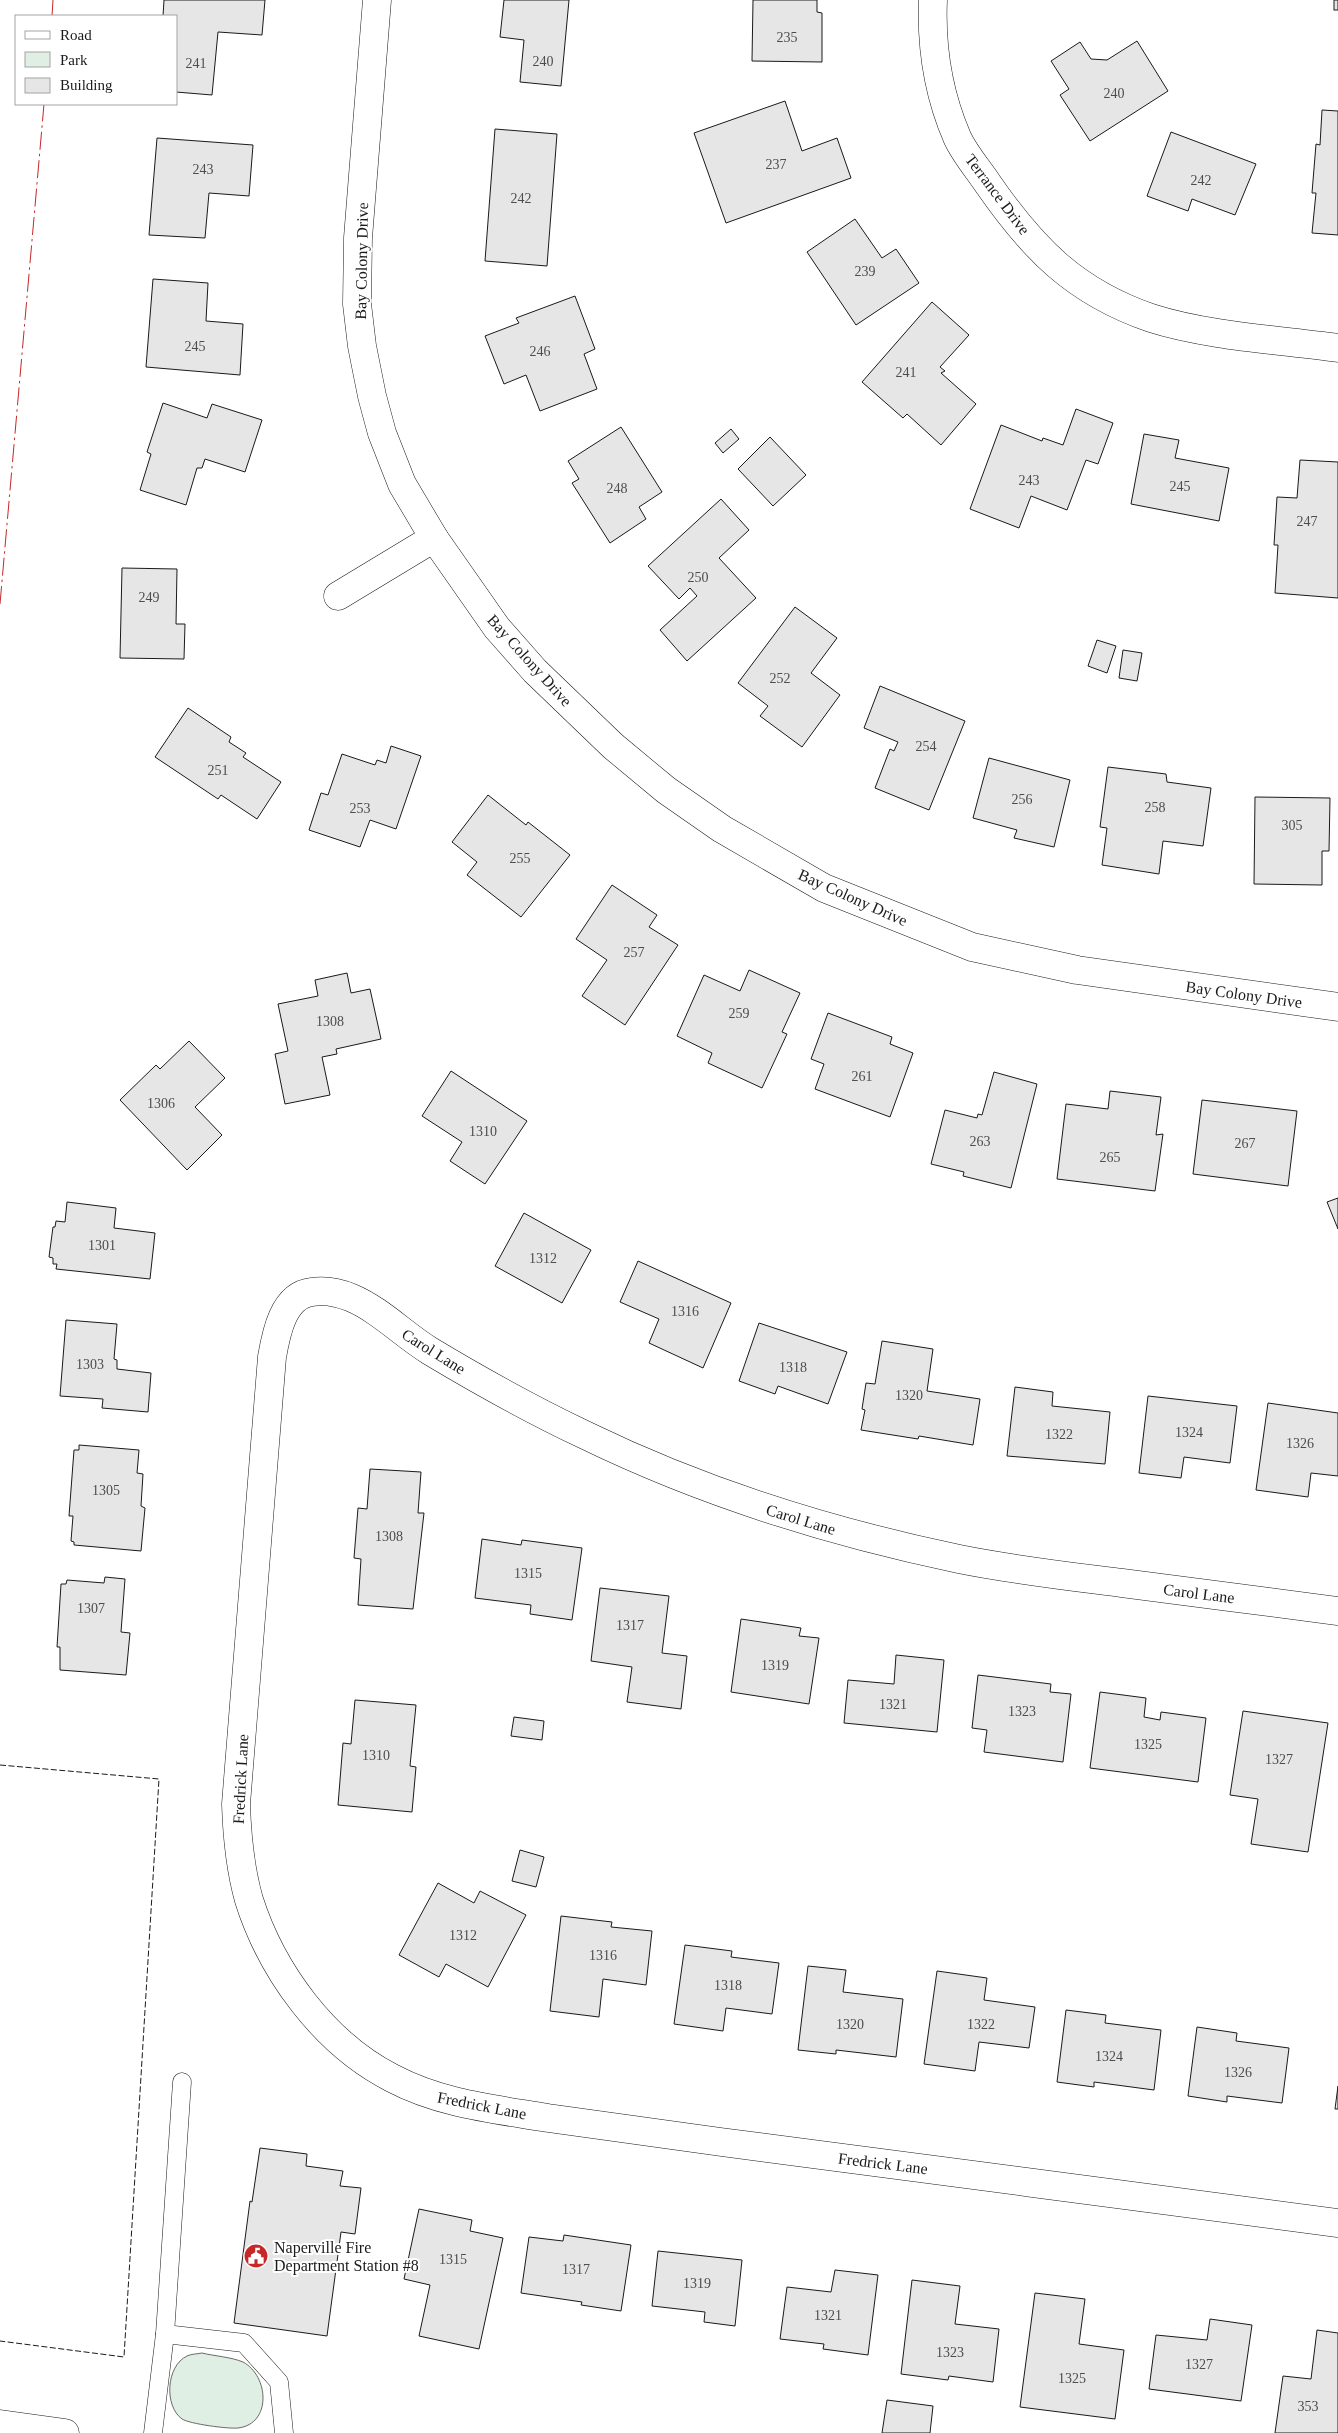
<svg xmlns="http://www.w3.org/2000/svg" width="1338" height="2433" font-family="Georgia,serif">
  <rect width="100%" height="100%" fill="#fff"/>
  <path fill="#e0efe3" stroke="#6a6a6a" d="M202,2353C214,2356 231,2357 243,2362C269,2376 272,2424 238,2428C228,2429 190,2424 182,2419C164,2406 166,2366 187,2356C191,2354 197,2354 202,2353Z"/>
  <g fill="#e6e6e6" stroke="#1a1a1a">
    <path d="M164,0H265L262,35L218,32L212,95L176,92V16H163Z"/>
    <path d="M504,0H569L561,86L520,82L524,40L500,37Z"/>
    <path d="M753,0H817V12L822,13V62L752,61Z"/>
    <rect x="1334" y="0" width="4" height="10"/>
    <path d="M1137,41L1168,91L1090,141L1060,95L1069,89L1051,61L1080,42L1091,59L1107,60Z"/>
    <path d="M785,101L802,151L837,138L851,178L726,223L694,133Z"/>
    <path d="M1322,110L1338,111V235L1312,233L1316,193H1312L1316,144L1320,145Z"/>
    <path d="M495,129L557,134L547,266L485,261Z"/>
    <path d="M1171,132L1256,164L1235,215L1192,199L1188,211L1147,196Z"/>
    <path d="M157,138L253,145L249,196L209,193L205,238L149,235Z"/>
    <path d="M855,219L882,258L896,249L919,283L856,325L807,252Z"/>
    <path d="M153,279L208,283L206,321L243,324L240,375L146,367Z"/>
    <path d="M575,296L595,349L584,354L597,389L540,411L526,375L504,384L485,336L519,323L516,318Z"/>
    <path d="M932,302L969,335L940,367L945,371L941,373L976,404L941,445L907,414L903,418L862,382Z"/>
    <path d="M163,403L207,418L212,404L262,420L245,472L205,459L202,468H197L186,505L140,490L151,454L147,452Z"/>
    <path d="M1076,409L1113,423L1098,464L1086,460L1067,510L1031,496L1019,528L970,509L1001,425L1042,441L1043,438L1063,445Z"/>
    <path d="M621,427L662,492L639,507L646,519L610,543L572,483L579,479L568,461Z"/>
    <path d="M731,429L739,439L723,453L715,443Z"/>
    <path d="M1144,434L1179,440L1175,458L1229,468L1219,521L1131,504Z"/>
    <path d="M770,437L806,475L773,506L738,469Z"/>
    <path d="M1300,460L1338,462V598L1275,593L1278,545H1274L1277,497L1297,498Z"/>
    <path d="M721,499L749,530L719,558L756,598L687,661L660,630L697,596L690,588L679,599L648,566Z"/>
    <path d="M122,568L177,569L176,624H185L184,659L120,658Z"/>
    <path d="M795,607L837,638L811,673L840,695L802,747L760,716L768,706L738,683Z"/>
    <path d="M1097,640L1116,646L1107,673L1088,666Z"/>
    <path d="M1123,650L1142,653L1137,681L1119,678Z"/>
    <path d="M880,686L965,721L929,810L875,788L890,749L894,751L898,742L864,728Z"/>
    <path d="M188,708L231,737L229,742L246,753L243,757L281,782L257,819L221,795L218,799L155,757Z"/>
    <path d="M391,746L421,756L396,829L370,820L360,847L309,830L321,793L328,795L342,754L375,765L377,760L386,763Z"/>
    <path d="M989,758L1070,780L1054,847L1014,838L1017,830L973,818Z"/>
    <path d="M1108,767L1166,774L1167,782L1211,788L1203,846L1163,841L1159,874L1102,865L1107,828L1100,827Z"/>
    <path d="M488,795L526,825L528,822L570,855L521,917L467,875L477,862L452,842Z"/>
    <path d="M1255,797L1330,798L1329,851H1322V885L1254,884Z"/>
    <path d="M612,885L657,915L649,927L678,945L625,1025L582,996L607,960L576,939Z"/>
    <path d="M749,970L800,993L782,1032L787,1034L762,1088L708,1063L712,1053L677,1036L704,975L740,991Z"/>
    <path d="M347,973L351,993L370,989L381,1039L336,1049L337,1054L322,1057L330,1095L285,1104L275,1054L288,1051L278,1004L318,996L315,980Z"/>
    <path d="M828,1013L892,1037L890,1044L913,1053L890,1117L815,1089L824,1064L811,1059Z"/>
    <path d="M189,1041L225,1078L195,1107L222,1135L187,1170L120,1100L156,1065L160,1069Z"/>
    <path d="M451,1071L527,1121L485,1184L450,1161L462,1142L422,1116Z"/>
    <path d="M994,1072L1037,1084L1011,1188L963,1176L964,1172L931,1164L945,1110L977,1118L978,1114L982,1115Z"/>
    <path d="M1110,1091L1161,1097L1156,1135L1163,1134L1155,1191L1057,1179L1066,1104L1108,1109Z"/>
    <path d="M1202,1100L1297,1111L1288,1186L1193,1174Z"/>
    <path d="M1338,1198V1229L1327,1202Z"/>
    <path d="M67,1202L116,1208L114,1228L155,1233L150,1279L56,1269L57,1264H53V1258L49,1257L53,1227H55L56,1221L65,1222Z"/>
    <path d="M524,1213L591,1250L562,1303L495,1266Z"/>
    <path d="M638,1261L731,1303L703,1368L649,1343L659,1319L620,1302Z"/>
    <path d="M66,1320L117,1324L114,1359L117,1360V1369L151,1373L148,1412L102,1408L103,1399L60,1396Z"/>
    <path d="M759,1323L847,1352L828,1404L778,1386L775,1394L739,1381Z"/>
    <path d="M882,1341L933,1349L927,1391L980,1399L973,1445L919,1436L918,1439L861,1430L865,1410L862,1409L866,1383L875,1384Z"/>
    <path d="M1015,1387L1053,1392L1052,1406L1110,1412L1105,1464L1007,1456Z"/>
    <path d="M1148,1396L1237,1406L1230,1463L1184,1457L1181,1478L1139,1473Z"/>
    <path d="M1268,1403L1338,1413V1476L1311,1473L1308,1497L1256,1490Z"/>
    <path d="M79,1445L139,1450L137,1473L143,1474L141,1506L145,1508L141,1551L74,1545V1542L71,1541L73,1516H69L74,1450H79Z"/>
    <path d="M370,1469L421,1472L418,1513H424L413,1609L358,1605L361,1559L354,1558L358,1508L367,1509Z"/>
    <path d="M482,1539L521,1545L522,1540L582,1548L572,1620L530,1614L531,1605L475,1598Z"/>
    <path d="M105,1577L125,1579L121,1632L130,1633L126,1675L60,1670V1647H57L61,1584H66L67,1580L104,1583Z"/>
    <path d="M600,1588L669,1596L662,1653L687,1656L681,1709L627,1702L632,1667L591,1661Z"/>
    <path d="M741,1619L801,1628L799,1636L819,1638L809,1704L731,1692Z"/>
    <path d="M896,1655L944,1660L937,1732L844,1723L848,1680L894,1684Z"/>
    <path d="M978,1675L1051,1684L1050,1692L1071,1694L1063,1762L984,1752L987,1730L972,1728Z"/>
    <path d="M1100,1692L1146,1698L1144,1717L1160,1720L1161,1712L1206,1718L1198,1782L1090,1768Z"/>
    <path d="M355,1700L416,1705L410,1766L416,1767L412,1812L338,1805L343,1743L351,1744Z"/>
    <path d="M1243,1711L1328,1723L1308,1852L1251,1844L1258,1799L1230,1795Z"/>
    <path d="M514,1717L544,1721L542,1740L511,1736Z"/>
    <path d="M520,1850L544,1857L536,1887L512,1881Z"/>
    <path d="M438,1883L474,1903L480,1891L526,1915L488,1987L446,1964L439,1977L399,1955Z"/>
    <path d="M561,1916L612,1922L611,1927L652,1931L646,1985L603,1979L599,2017L550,2011Z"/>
    <path d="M685,1945L732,1951L731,1957L779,1963L772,2014L726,2008L723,2031L674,2024Z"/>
    <path d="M808,1966L846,1970L843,1992L903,1999L896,2057L836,2050V2054L798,2050Z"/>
    <path d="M937,1971L987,1978L984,2000L1035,2007L1029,2048L979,2042L975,2071L924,2064Z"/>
    <path d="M1066,2010L1106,2015L1105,2023L1161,2030L1154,2090L1094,2082V2087L1057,2082Z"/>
    <path d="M1197,2027L1237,2033L1236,2041L1289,2048L1282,2103L1227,2096V2102L1188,2096Z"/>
    <path d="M1338,2086V2109H1335Z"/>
    <path d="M260,2148L307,2154L306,2166L343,2171L340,2186L361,2188L355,2234L341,2232L327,2336L234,2323L250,2201L252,2202Z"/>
    <path d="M419,2209L472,2220L470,2231L503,2238L479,2349L419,2336L430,2285L404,2279Z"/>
    <path d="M564,2235L631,2245L621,2311L581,2305L582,2302L521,2293L529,2237L563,2241Z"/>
    <path d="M658,2251L742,2260L735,2326L704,2322L705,2312L652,2306Z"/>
    <path d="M835,2270L878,2275L868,2355L823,2349L824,2344L780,2339L787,2287L831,2292Z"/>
    <path d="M912,2280L960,2286L955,2324L999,2329L993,2382L949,2376L948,2380L901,2374Z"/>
    <path d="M1035,2293L1085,2299L1079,2344L1124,2350L1115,2419L1020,2407Z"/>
    <path d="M1210,2319L1252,2325L1241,2401L1149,2389L1156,2335L1207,2340Z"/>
    <path d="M1317,2330L1338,2333V2433H1275L1283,2376L1311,2379Z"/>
    <path d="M887,2400L933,2406L930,2433H882Z"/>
  </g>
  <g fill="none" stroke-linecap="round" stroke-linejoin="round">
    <defs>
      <g id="service">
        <path d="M165,2334L182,2082"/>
        <path d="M153,2433L165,2334L244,2343L279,2382L284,2433"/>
      </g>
      <g id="minor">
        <path d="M377,0L358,238L357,304L362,346L372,396L382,433L402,484L434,538L497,628L535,671L613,746L666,790L722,829L824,888L972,947L1077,970L1338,1007"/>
        <path d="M933,0C931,47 938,93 957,137C964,153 978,169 988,184C1033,249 1075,292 1151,318C1207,336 1280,340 1338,348"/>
        <path d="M338,596L434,538"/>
        <path d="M1338,1611C1266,1602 1194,1592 1122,1583C1067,1576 1013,1570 959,1559C830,1532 704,1493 585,1435C532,1410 480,1381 430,1351C404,1335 380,1310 352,1298C340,1293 325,1290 312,1292C283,1295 276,1334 272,1357L236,1804C237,1837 240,1868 249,1900C272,1972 324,2043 392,2078C441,2104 494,2109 548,2118C605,2126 663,2134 721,2142C927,2169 1132,2196 1338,2223"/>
      </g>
      <path id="tertiary" d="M0,2424L65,2433"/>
    </defs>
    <use href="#service" stroke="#1a1a1a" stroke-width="19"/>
    <use href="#minor" stroke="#1a1a1a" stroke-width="29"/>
    <use href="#tertiary" stroke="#1a1a1a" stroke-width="29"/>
    <use href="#service" stroke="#fff" stroke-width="18"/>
    <use href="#minor" stroke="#fff" stroke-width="28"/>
    <use href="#tertiary" stroke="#fff" stroke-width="28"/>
    <path stroke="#1a1a1a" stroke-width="1" stroke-dasharray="6 2.5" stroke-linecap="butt" d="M0,1765L159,1779L124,2357L0,2341"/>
    <g stroke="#c62828" stroke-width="1" stroke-dasharray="18 4 2.5 4" stroke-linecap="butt">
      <path d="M52,16L53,0"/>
      <path d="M0,604L44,104"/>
    </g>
  </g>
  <defs>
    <symbol id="civic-disc" viewBox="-11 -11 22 22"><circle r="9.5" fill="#c62828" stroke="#fff"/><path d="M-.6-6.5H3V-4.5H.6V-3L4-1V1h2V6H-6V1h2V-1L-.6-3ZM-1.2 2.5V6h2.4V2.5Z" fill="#fff"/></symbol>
  </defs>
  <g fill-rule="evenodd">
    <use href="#civic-disc" x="242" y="2242" width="28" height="28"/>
  </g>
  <g text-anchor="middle" stroke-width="4" stroke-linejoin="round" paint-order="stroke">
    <g font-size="14" fill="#4d4d4d">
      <text x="787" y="42">235</text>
      <text x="543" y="66">240</text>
      <text x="196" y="68">241</text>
      <text x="1114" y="98">240</text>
      <text x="776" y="169">237</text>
      <text x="203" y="174">243</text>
      <text x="1201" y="185">242</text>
      <text x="521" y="203">242</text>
      <text x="865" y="276">239</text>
      <text x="195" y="351">245</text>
      <text x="540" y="356">246</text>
      <text x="906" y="377">241</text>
      <text x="1029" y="485">243</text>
      <text x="1180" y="491">245</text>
      <text x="617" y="493">248</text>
      <text x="1307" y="526">247</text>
      <text x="698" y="582">250</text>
      <text x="149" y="602">249</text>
      <text x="780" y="683">252</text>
      <text x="926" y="751">254</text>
      <text x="218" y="775">251</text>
      <text x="1022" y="804">256</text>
      <text x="1155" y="812">258</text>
      <text x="360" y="813">253</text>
      <text x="1292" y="830">305</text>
      <text x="520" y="863">255</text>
      <text x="634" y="957">257</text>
      <text x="739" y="1018">259</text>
      <text x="330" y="1026">1308</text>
      <text x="862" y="1081">261</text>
      <text x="161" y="1108">1306</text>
      <text x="483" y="1136">1310</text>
      <text x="980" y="1146">263</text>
      <text x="1245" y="1148">267</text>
      <text x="1110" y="1162">265</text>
      <text x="102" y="1250">1301</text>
      <text x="543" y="1263">1312</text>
      <text x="685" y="1316">1316</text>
      <text x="90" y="1369">1303</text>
      <text x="793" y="1372">1318</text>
      <text x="909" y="1400">1320</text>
      <text x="1189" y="1437">1324</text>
      <text x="1059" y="1439">1322</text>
      <text x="1300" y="1448">1326</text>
      <text x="106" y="1495">1305</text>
      <text x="389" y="1541">1308</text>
      <text x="528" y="1578">1315</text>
      <text x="91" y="1613">1307</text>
      <text x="630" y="1630">1317</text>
      <text x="775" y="1670">1319</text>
      <text x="893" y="1709">1321</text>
      <text x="1022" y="1716">1323</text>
      <text x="1148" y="1749">1325</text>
      <text x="376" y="1760">1310</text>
      <text x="1279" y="1764">1327</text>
      <text x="463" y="1940">1312</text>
      <text x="603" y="1960">1316</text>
      <text x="728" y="1990">1318</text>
      <text x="850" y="2029">1320</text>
      <text x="981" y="2029">1322</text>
      <text x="1109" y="2061">1324</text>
      <text x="1238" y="2077">1326</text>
      <text x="453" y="2264">1315</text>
      <text x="576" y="2274">1317</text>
      <text x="697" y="2288">1319</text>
      <text x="828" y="2320">1321</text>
      <text x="950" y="2357">1323</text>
      <text x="1199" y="2369">1327</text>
      <text x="1072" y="2383">1325</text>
      <text x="1308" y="2411">353</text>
    </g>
    <g font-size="16" fill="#1a1a1a" stroke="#fff">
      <text transform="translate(998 194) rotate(53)" y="6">Terrance Drive</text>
      <text transform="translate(361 261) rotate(-89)" y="6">Bay Colony Drive</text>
      <text transform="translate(530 660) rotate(48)" y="6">Bay Colony Drive</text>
      <text transform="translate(853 897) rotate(24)" y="6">Bay Colony Drive</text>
      <text transform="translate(1244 994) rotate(8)" y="6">Bay Colony Drive</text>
      <text transform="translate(434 1351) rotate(32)" y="6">Carol Lane</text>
      <text transform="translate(801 1519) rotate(17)" y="6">Carol Lane</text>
      <text transform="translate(1199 1593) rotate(7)" y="6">Carol Lane</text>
      <text transform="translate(240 1779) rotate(-87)" y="6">Fredrick Lane</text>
      <text transform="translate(482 2105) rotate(11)" y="6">Fredrick Lane</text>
      <text transform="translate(883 2163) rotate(7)" y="6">Fredrick Lane</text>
    </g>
    <g font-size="16" fill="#1a1a1a" stroke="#fff" text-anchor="start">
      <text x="274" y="2253">Naperville Fire<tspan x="274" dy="18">Department Station #8</tspan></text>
    </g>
  </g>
  <rect x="15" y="15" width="162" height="90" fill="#ffffff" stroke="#a3a3a3"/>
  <rect x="25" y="31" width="25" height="8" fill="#ffffff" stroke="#a3a3a3"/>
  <text x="60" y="40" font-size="15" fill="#1a1a1a">Road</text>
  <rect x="25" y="52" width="25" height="15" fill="#e0efe3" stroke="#a3a3a3"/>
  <text x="60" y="65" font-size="15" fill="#1a1a1a">Park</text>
  <rect x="25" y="78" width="25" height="15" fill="#e6e6e6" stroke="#a3a3a3"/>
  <text x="60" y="90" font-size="15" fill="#1a1a1a">Building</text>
</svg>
